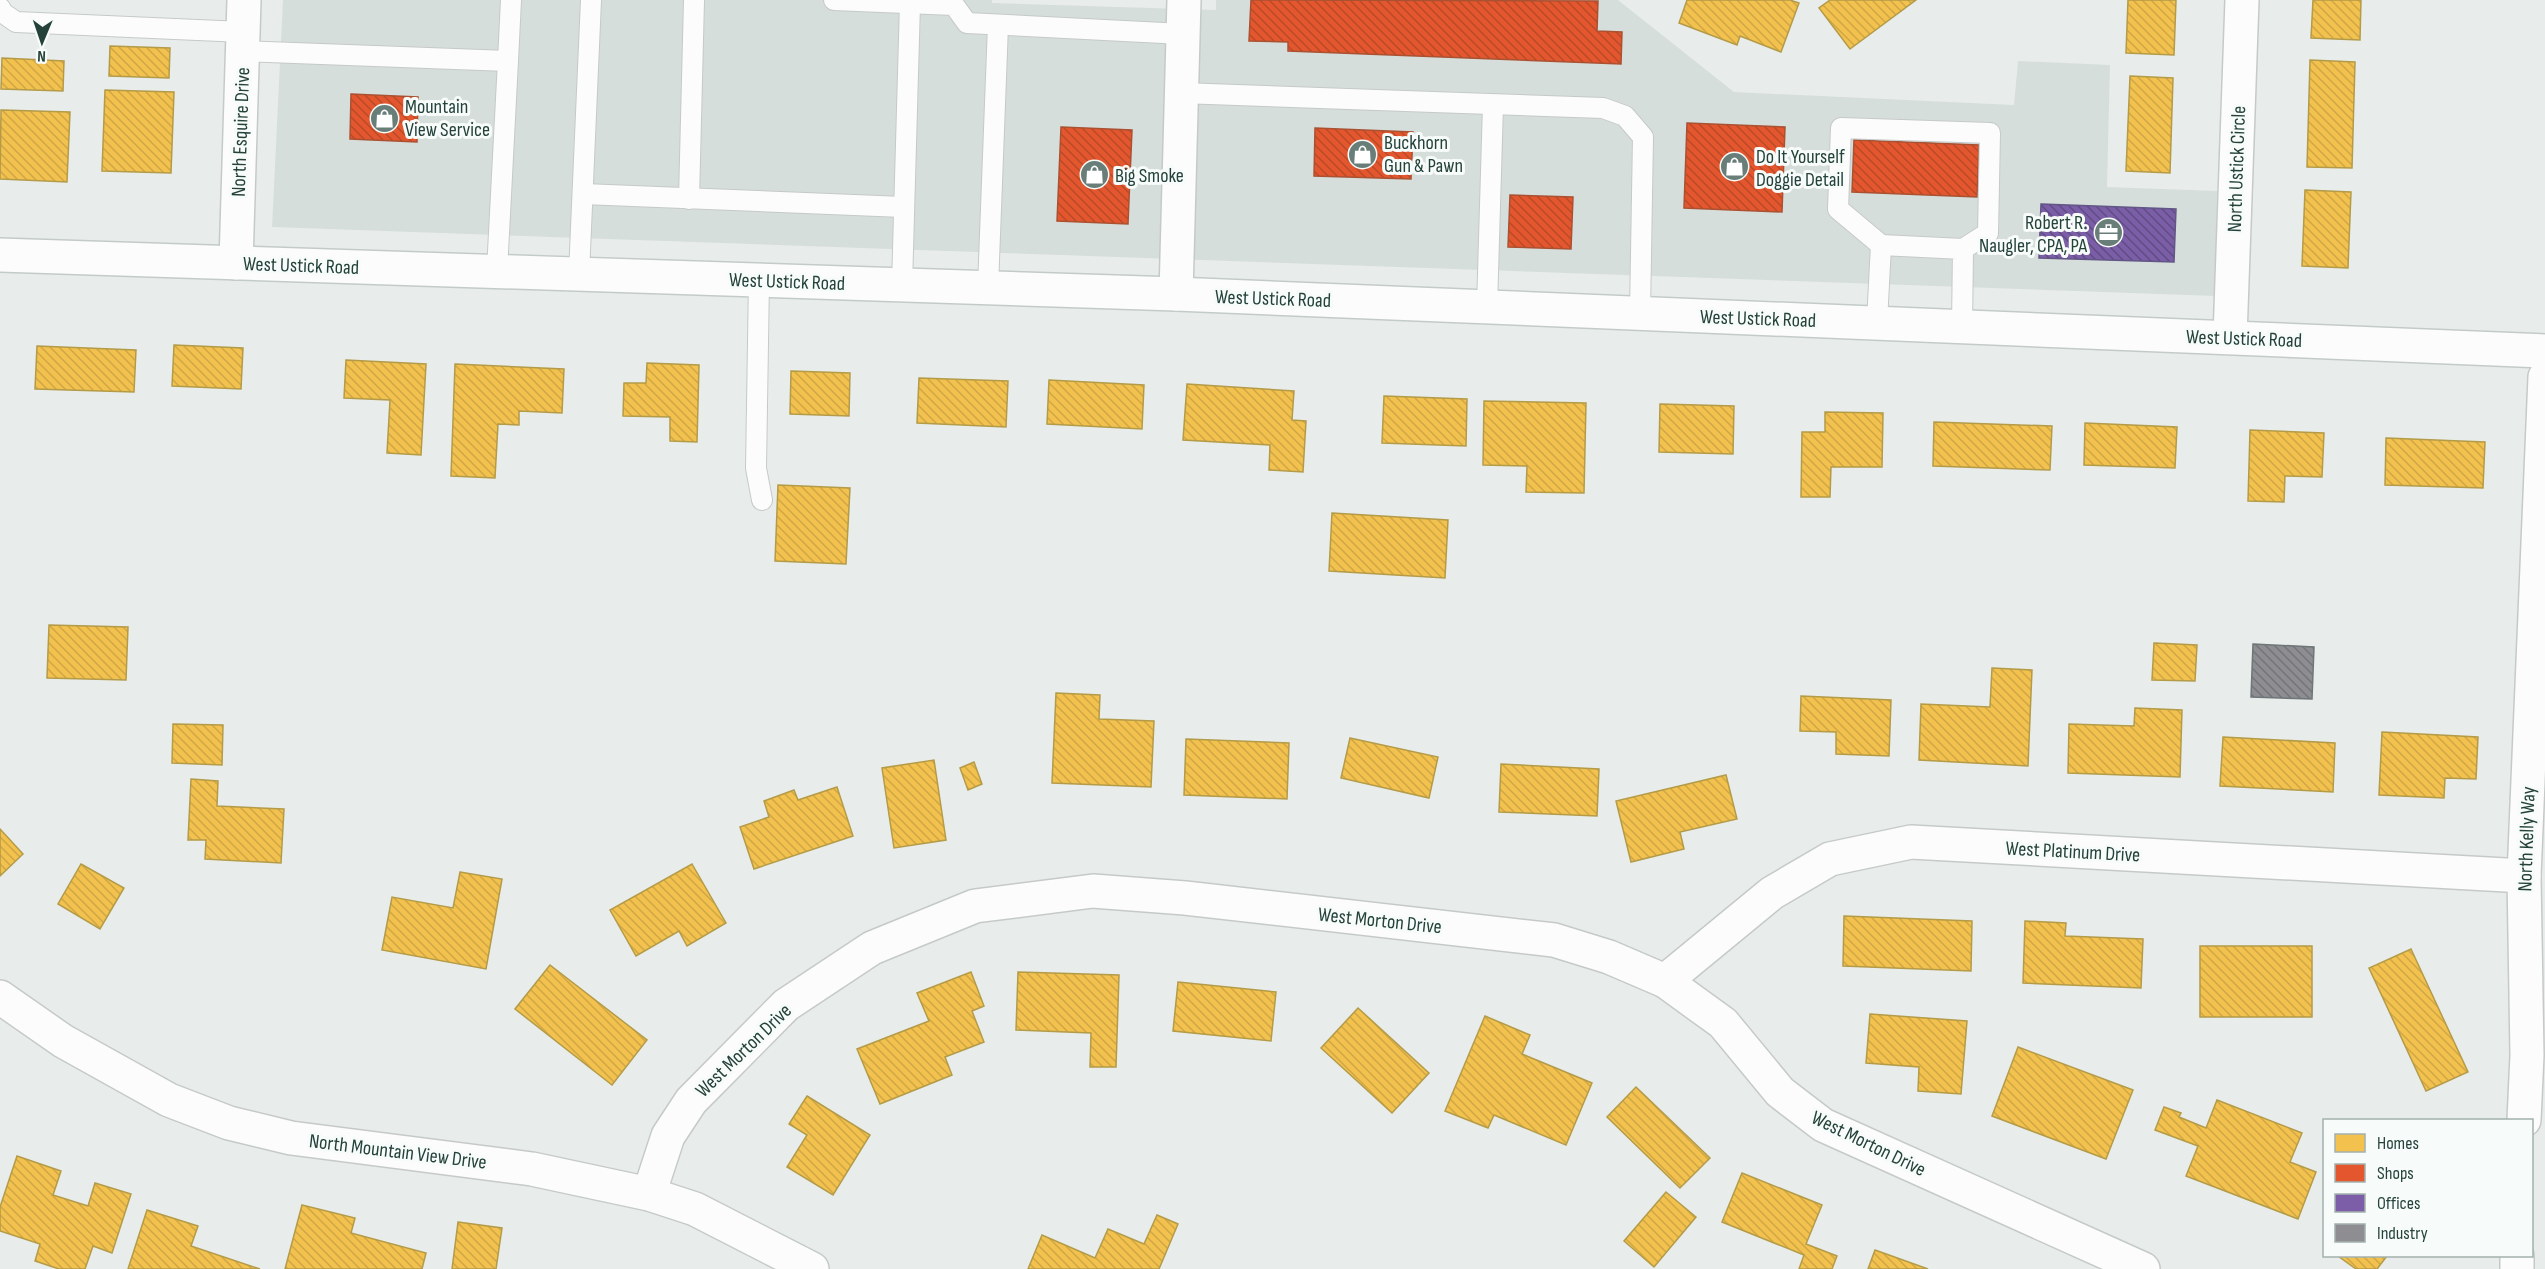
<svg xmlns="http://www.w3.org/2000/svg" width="2545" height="1269" font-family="'Sofia Sans Condensed',sans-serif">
  <defs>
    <pattern id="homes-back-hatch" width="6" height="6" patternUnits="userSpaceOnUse" patternTransform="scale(1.5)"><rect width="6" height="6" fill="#f2c14e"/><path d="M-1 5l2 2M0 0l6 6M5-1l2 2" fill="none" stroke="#cfa745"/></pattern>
    <pattern id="shops-back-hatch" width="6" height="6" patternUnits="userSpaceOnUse" patternTransform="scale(1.5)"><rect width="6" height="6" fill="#e4572e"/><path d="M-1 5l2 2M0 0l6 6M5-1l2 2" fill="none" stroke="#b94a28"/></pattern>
    <pattern id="offices-back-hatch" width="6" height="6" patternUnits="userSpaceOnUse" patternTransform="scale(1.5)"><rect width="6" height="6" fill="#7b5ea7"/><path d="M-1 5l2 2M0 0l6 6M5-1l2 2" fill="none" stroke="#5f4c82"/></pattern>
    <pattern id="industry-back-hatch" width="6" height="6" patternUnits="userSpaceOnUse" patternTransform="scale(1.5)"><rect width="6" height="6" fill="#8d8d92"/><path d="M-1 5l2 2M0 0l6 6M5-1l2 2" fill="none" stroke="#737578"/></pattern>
  </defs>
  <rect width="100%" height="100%" fill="#e8edeb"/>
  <path fill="#d6dedb" d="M283,0H992V3L1216,10V0H1618L1734,92L2014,105L2018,61L2110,65L2107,187L2217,191L2215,296L272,227Z"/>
  <g fill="url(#homes-back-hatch)" stroke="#b49b48" stroke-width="1.5">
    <path d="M1687,0H1790L1799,3L1781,52L1740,36L1737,45L1679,23Z"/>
    <path d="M1830,0H1916L1850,49L1819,8Z"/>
    <path d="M2128,0H2176L2174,55L2126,53Z"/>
    <path d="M2313,0H2361L2360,40L2311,38Z"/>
    <path d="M110,46L170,48L169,78L109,76Z"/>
    <path d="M2,58L64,61L63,91L1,89Z"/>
    <path d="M2310,60L2355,62L2352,168L2307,167Z"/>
    <path d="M2130,76L2173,78L2170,173L2126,171Z"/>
    <path d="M105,90L174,92L171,173L102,171Z"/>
    <path d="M1,110L70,112L67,182L0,179Z"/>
    <path d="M2305,190L2351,192L2348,268L2302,266Z"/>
    <path d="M174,345L243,348L241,389L172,386Z"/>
    <path d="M37,346L136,350L134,392L35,389Z"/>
    <path d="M346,360L426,364L421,455L387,453L390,400L344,398Z"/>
    <path d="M647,363L699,365L697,442L670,441V417L623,416L624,383H646Z"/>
    <path d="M455,364L564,369L562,413L519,411V425L498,424L495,478L451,476Z"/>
    <path d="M791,371L850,373L849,416L790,414Z"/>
    <path d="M919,378L1008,381L1006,427L917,423Z"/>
    <path d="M1049,380L1144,385L1142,429L1047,424Z"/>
    <path d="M1187,384L1294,391L1292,420L1306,421L1303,472L1269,470L1270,445L1183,440Z"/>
    <path d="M1384,396L1467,399L1466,446L1382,443Z"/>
    <path d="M1484,401L1586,403L1584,493L1526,492L1527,466L1483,465Z"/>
    <path d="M1660,404L1734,406L1733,454L1659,452Z"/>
    <path d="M1825,412L1883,413L1882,467H1831L1830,497H1801L1802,432H1825Z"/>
    <path d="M1934,422L2052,426L2050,470L1933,466Z"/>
    <path d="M2085,423L2177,427L2175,468L2084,465Z"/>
    <path d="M2250,430L2324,433L2322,477L2285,476L2284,502L2248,501Z"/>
    <path d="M2386,438L2485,442L2483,488L2385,485Z"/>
    <path d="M778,485L850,488L846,564L775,561Z"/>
    <path d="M1332,513L1448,520L1445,578L1329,571Z"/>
    <path d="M49,625L128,627L126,680L47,678Z"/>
    <path d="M2154,643L2197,645L2195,681L2152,680Z"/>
    <path d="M1992,668L2032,670L2028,766L1919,760L1921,704L1990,707Z"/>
    <path d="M1056,693L1100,695L1099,719L1154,721L1151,787L1052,783Z"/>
    <path d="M1801,696L1891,700L1889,756L1836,754V732L1800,731Z"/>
    <path d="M2135,708L2182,710L2180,777L2068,773L2069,724L2134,726Z"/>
    <path d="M173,724L223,725L222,765L172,763Z"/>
    <path d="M2382,732L2478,737L2476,779L2445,778L2444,798L2379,795Z"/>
    <path d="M2223,737L2335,743L2333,792L2220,786Z"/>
    <path d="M1350,738L1438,757L1429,798L1341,778Z"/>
    <path d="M1186,739L1289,743L1287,799L1184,795Z"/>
    <path d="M934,760L946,840L894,848L882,768Z"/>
    <path d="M974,762L982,784L968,790L960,768Z"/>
    <path d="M1501,764L1599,769L1597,816L1499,812Z"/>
    <path d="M1726,775L1737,819L1680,832L1684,849L1631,862L1616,801Z"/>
    <path d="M191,779L218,781L217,806L284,809L281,863L205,859L206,840H188Z"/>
    <path d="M837,787L853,836L754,869L740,827L769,817L764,801L794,790L798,800Z"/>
    <path d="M0,829L23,854L0,876Z"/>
    <path d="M81,864L124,888L100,929L58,904Z"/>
    <path d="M692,864L726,923L687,946L679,931L636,956L610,910Z"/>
    <path d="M460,872L502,879L486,969L382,950L392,897L453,908Z"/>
    <path d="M1844,916L1972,921L1971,971L1843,966Z"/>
    <path d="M2025,921L2066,923L2065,936L2143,939L2141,988L2023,983Z"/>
    <rect x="2200" y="946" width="112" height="71"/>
    <path d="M2411,949L2468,1072L2426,1091L2369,968Z"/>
    <path d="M550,965L647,1040L612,1085L515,1009Z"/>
    <path d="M971,972L984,1006L972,1011L984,1042L945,1057L952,1075L880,1104L857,1049L929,1021L917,993Z"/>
    <path d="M1018,972L1119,975L1116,1067H1090L1091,1033L1016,1030Z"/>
    <path d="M1178,982L1276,992L1271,1041L1173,1031Z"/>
    <path d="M1358,1008L1429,1073L1392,1113L1321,1048Z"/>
    <path d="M1870,1014L1967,1021L1961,1094L1918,1091L1919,1067L1866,1063Z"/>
    <path d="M1485,1016L1530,1035L1522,1054L1592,1083L1566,1145L1494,1115L1488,1128L1445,1111Z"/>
    <path d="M2018,1047L2133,1090L2106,1159L1992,1116Z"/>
    <path d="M1636,1087L1710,1158L1680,1188L1607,1117Z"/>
    <path d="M807,1096L870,1135L833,1195L787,1167L807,1135L789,1124Z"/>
    <path d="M2217,1100L2302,1133L2290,1162L2316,1172L2298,1219L2186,1176L2198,1146L2155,1130L2164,1107L2181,1113L2179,1117L2206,1128Z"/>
    <path d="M17,1156L61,1171L53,1195L88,1206L95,1183L131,1194L112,1253L93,1246L85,1269H59L35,1261L40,1244L0,1231V1207Z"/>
    <path d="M1742,1173L1822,1205L1806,1244L1837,1256L1832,1269H1799L1804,1255L1722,1222Z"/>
    <path d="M1666,1192L1696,1217L1654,1267L1624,1241Z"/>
    <path d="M302,1205L355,1218L351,1233L426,1253L422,1269H285Z"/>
    <path d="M147,1210L198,1226L191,1246L260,1269H128Z"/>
    <path d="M1157,1215L1178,1224L1159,1269H1028L1042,1235L1095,1258L1108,1229L1144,1244Z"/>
    <path d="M458,1222L502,1228L496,1269H452Z"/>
    <path d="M1875,1250L1928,1269H1868Z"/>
    <path d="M2338,1256H2387L2377,1269H2356Z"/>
  </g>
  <g fill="url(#shops-back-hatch)" stroke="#aa5132" stroke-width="1.5">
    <path d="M1251,0L1598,1L1597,31L1622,32L1621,64L1288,51V42L1249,41Z"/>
    <path d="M351,94L418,97L417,142L350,139Z"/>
    <path d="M1687,123L1785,127L1782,212L1684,208Z"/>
    <path d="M1061,127L1132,130L1128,224L1057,221Z"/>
    <path d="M1315,128L1413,132L1411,179L1314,176Z"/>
    <path d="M1854,140L1979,145L1977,197L1852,192Z"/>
    <path d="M1510,195L1573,197L1571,249L1508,247Z"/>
  </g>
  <path fill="url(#offices-back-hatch)" stroke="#615686" stroke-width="1.5" d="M2041,204L2176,209L2174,262L2039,258Z"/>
  <path fill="url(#industry-back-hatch)" stroke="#6e7678" stroke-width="1.5" d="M2253,644L2314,647L2312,699L2251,697Z"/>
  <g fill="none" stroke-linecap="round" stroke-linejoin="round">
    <defs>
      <g id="service">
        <path d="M834,0L954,5L967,23L1183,34"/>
        <path d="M0,8L3,13L16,22L243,32"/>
        <path d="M242,51L508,61L511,0"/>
        <path d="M1181,93L1603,108L1625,116L1643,137L1640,313"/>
        <path d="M583,194L903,207"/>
        <path d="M689,199L694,0"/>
        <path d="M1881,245L1838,209L1841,128L1990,133L1988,233L1963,249"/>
        <path d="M497,271L508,61"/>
        <path d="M579,274L591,0"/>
        <path d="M759,280L756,468L762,500"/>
        <path d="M902,285L910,3"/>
        <path d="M988,287L998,25"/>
        <path d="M1487,307L1493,105"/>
        <path d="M1877,322L1881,245L1963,249L1962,327"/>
      </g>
      <g id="minor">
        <path d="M236,263L244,0"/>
        <path d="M1176,294L1184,0"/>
        <path d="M2230,337L2242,0"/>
        <path d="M1665,981L1772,893L1830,859L1911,842L2524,876"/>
        <path d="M2524,1120L2527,1055L2524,876L2545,377"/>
        <path d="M649,1194L668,1136L691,1101L786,1005L872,948L975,906L1093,891L1185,898L1554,940L1609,957L1665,981L1723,1023L1780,1092L1823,1125L2143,1269"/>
        <path d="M2517,1269V1256"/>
      </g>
      <path id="tertiary" d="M0,997L63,1041L169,1100L229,1123L291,1138L532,1169L649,1194L695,1209L812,1269"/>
      <path id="secondary" d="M0,255L1176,294L2545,351"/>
    </defs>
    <use href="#service" stroke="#c5cac8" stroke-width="22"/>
    <use href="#minor" stroke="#c5cac8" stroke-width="36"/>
    <use href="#tertiary" stroke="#c5cac8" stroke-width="36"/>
    <use href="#secondary" stroke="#c3cbc8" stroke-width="36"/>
    <use href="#service" stroke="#fcfcfc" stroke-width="20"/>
    <use href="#minor" stroke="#fcfcfc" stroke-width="33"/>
    <use href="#tertiary" stroke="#fcfcfc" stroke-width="33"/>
    <use href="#secondary" stroke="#fcfcfc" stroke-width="33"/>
  </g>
  <defs>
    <symbol id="shop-disc" viewBox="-11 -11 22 22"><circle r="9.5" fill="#697e78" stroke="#f7fbf9"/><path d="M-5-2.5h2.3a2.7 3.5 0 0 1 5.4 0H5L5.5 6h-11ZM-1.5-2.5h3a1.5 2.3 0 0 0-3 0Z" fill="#fff"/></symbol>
    <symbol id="office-disc" viewBox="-11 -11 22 22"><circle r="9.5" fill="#697e78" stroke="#f7fbf9"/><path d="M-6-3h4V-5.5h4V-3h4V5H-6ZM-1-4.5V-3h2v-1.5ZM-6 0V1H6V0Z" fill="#fff"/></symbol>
  </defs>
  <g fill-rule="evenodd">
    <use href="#shop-disc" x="368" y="102" width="33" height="33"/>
    <use href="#shop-disc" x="1346" y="138" width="33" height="33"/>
    <use href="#shop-disc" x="1718" y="150" width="33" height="33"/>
    <use href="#shop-disc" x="1078" y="158" width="33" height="33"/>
    <use href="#office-disc" x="2092" y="216" width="33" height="33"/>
  </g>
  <g text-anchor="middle" stroke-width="6" stroke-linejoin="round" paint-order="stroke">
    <g font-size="20" fill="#24423a" stroke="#f7fbf9" text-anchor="start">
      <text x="405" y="113">Mountain<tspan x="405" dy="23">View Service</tspan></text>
      <text x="1384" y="149">Buckhorn<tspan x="1384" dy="23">Gun &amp; Pawn</tspan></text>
      <text x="1756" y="163">Do It Yourself<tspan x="1756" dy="23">Doggie Detail</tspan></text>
      <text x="1115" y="182">Big Smoke</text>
      <text x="2087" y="229" text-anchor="end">Robert R.<tspan x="2087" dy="23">Naugler, CPA, PA</tspan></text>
    </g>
    <g font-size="20" fill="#24423a" stroke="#f7fbf9">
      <text transform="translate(240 132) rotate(-88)" y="7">North Esquire Drive</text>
      <text transform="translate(2236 169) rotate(-88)" y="7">North Ustick Circle</text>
      <text transform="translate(301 265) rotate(2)" y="7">West Ustick Road</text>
      <text transform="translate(787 281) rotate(2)" y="7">West Ustick Road</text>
      <text transform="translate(1273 298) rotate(2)" y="7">West Ustick Road</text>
      <text transform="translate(1758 318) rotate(2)" y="7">West Ustick Road</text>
      <text transform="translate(2244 338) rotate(2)" y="7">West Ustick Road</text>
      <text transform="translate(2526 839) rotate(-88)" y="7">North Kelly Way</text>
      <text transform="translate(2073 851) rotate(3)" y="7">West Platinum Drive</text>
      <text transform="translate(1380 920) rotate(6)" y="7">West Morton Drive</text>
      <text transform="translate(743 1050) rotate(-44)" y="7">West Morton Drive</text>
      <text transform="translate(1869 1143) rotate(26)" y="7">West Morton Drive</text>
      <text transform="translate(398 1151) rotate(7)" y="7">North Mountain View Drive</text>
    </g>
  </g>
  <rect x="2323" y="1119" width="210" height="138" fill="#f7fbf9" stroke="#a3b1ad" stroke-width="1.5"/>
  <rect x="2335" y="1134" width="30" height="18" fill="#f2c14e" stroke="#a3b1ad" stroke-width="1.5"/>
  <text x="2377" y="1149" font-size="18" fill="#24423a">Homes</text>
  <rect x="2335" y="1164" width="30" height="18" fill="#e4572e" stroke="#a3b1ad" stroke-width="1.5"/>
  <text x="2377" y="1179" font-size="18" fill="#24423a">Shops</text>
  <rect x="2335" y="1194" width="30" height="18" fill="#7b5ea7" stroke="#a3b1ad" stroke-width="1.5"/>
  <text x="2377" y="1209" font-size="18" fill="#24423a">Offices</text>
  <rect x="2335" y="1224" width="30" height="18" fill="#8d8d92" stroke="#a3b1ad" stroke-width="1.5"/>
  <text x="2377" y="1239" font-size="18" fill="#24423a">Industry</text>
  <g transform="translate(42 42) rotate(182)" stroke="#f7fbf9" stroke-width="4.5" paint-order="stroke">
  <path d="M0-4.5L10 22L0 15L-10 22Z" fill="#24423a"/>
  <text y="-9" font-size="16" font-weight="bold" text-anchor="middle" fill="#24423a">N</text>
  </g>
</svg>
